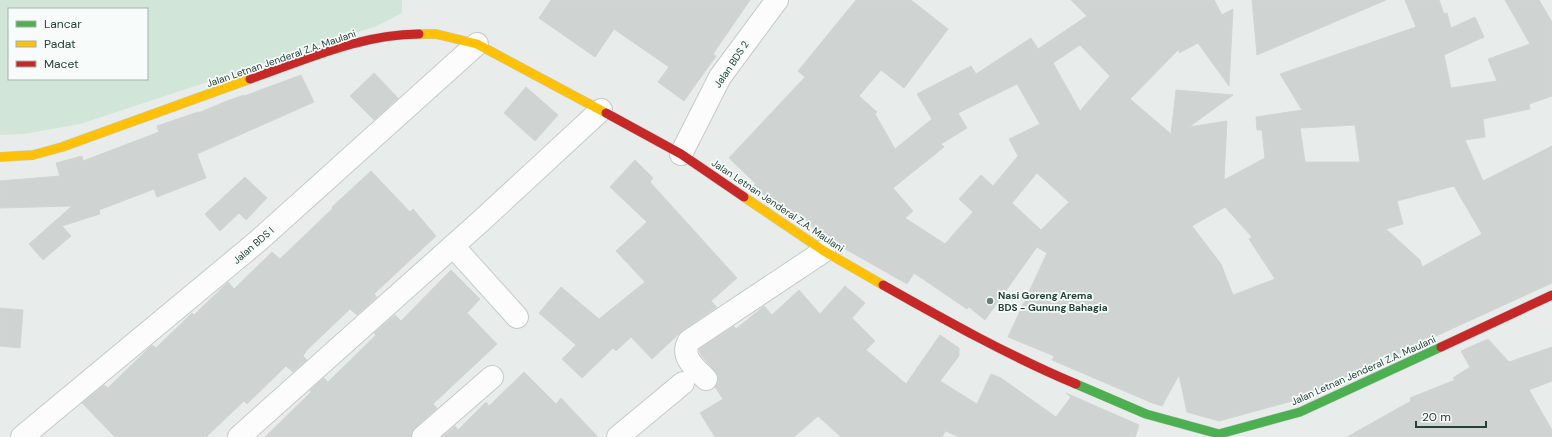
<svg xmlns="http://www.w3.org/2000/svg" width="1552" height="437" font-family="'DM Sans',sans-serif">
  <rect width="100%" height="100%" fill="#e8edeb"/>
  <path fill="#d1e6d8" fill-rule="evenodd" d="M0,0H402V13L377,26L80,124L24,134L0,135ZM9,9H147V79H9Z"/>
  <g fill="#cfd4d2" stroke="#d1d6d4" fill-rule="evenodd">
    <path d="M551,0H750L713,54L716,56L684,101L658,82L669,67L614,29L595,57L539,18Z"/>
    <path d="M856,0H911L948,29L904,88L881,70L859,96L877,112L875,114L895,149L932,119L917,94L971,66L976,74L1031,38L1038,49L1087,16L1071,0H1214L1222,15L1233,9L1229,86L1198,43L1179,53V49L1130,99L1171,134L1176,90L1233,95L1189,127L1227,121L1224,180L1265,158L1262,130H1257L1256,117L1302,110L1280,74L1416,27L1405,0H1439L1444,14L1447,13L1451,28L1475,17L1484,37L1444,55L1451,88L1497,81L1488,59L1530,44L1505,0H1539L1552,22V96L1529,104L1530,109L1483,119L1485,137L1465,140L1483,181L1552,146V283L1296,400L1219,421L1187,412L1179,375L1162,406L1150,402L1052,360L1054,356L1008,337L1047,253L1037,247L985,320L969,307L967,309L914,273L907,284L833,242L820,230L818,232L815,230L800,213L797,218L752,187L756,184L729,158L805,77L798,71ZM1080,45L1110,76L1080,111L1053,63ZM1017,84L1040,124L1009,139L1018,156L993,186L981,175L959,199L973,212L945,244L905,218L913,211L893,188L944,147L941,144L967,128L958,113ZM1355,125L1360,162H1305L1300,128ZM1037,173L1069,202L1041,230L1012,203ZM1454,186L1482,234L1422,267L1420,260L1386,229L1403,224L1397,201ZM1225,207L1252,237L1249,239L1275,279L1233,295L1221,264L1192,226Z"/>
    <path d="M1252,0H1386L1257,55Z"/>
    <path d="M374,73L398,98L374,120L350,96Z"/>
    <path d="M301,75L314,102L197,154L206,178L157,197L154,189L99,210L100,214L62,226L71,236L43,260L29,244L72,206L0,208V181L60,176L56,163L82,156L83,161L159,132L157,126L198,112V113L227,101L244,95V96Z"/>
    <path d="M526,87L558,115L535,141L504,113Z"/>
    <path d="M635,160L653,178L650,182L737,278L711,301L717,307L682,331L652,359L631,337L616,351L613,348L582,378L562,359L576,345L539,313L561,287L599,319L645,282L616,251L647,222L610,187Z"/>
    <path d="M371,171L410,212L413,209L436,236L374,294L377,297L357,315L350,309L307,350L303,356L307,360L293,372L286,366L247,404L244,401L206,437H115L82,403L104,385L108,388L152,345L156,348L192,313L194,315L228,282L234,289L272,252L280,259L333,208L332,207Z"/>
    <path d="M245,177L267,198L246,220L239,213L220,231L205,214Z"/>
    <path d="M451,270L480,299L467,313L497,344L433,404L437,408L415,428L411,437H265L311,392L310,390L324,378L328,382L376,335L374,333L395,315L401,321Z"/>
    <path d="M845,286L865,303L852,318L875,341L866,350L906,384L940,335L959,348V356L940,381L977,404L991,374L1001,378L1056,417L1071,397L1066,393L1139,425L1135,437H960L945,431L942,437H841L818,416L794,437H715L700,413L723,399L715,387L718,382V375L701,355L699,349L734,326L736,329L764,306L772,315L799,290L820,314Z"/>
    <path d="M0,308L23,310L20,348L0,346Z"/>
    <path d="M1488,339L1509,362L1552,347V381L1529,390L1552,430V437H1347L1411,401L1410,398L1455,380L1453,378L1470,367L1461,351Z"/>
    <path d="M524,372L556,404L561,398L598,437H442L455,426L458,430L486,402L489,406Z"/>
  </g>
  <g fill="none" stroke-linecap="round" stroke-linejoin="round">
    <defs>
      <g id="street">
        <path d="M681,154L720,77L777,0"/>
        <path d="M453,246L517,317"/>
        <path d="M706,379C695,368 680,357 689,341L824,251"/>
        <path d="M22,437L258,241L477,44"/>
        <path d="M239,437L481,221L601,110"/>
        <path d="M423,437L492,377"/>
        <path d="M618,437L683,383"/>
      </g>
      <path id="fast" d="M1076,384L1146,414L1219,434L1300,412L1441,347"/>
      <g id="slow">
        <path d="M419,34H436L477,44L606,113"/>
        <path d="M0,157L33,155L62,147L250,79"/>
        <path d="M744,197L824,251L883,285"/>
      </g>
      <g id="jam">
        <path d="M250,79C305,60 361,34 419,34"/>
        <path d="M606,113L681,154L744,197"/>
        <path d="M883,285C945,320 1009,356 1076,384"/>
        <path d="M1441,347L1552,295"/>
      </g>
    </defs>
    <use href="#street" stroke="#c5cac8" stroke-width="24"/>
    <use href="#fast" stroke="#c3cbc8" stroke-width="10"/>
    <use href="#slow" stroke="#c3cbc8" stroke-width="10"/>
    <use href="#jam" stroke="#c3cbc8" stroke-width="10"/>
    <use href="#street" stroke="#fcfcfc" stroke-width="22"/>
    <use href="#fast" stroke="#4caf50" stroke-width="9"/>
    <use href="#slow" stroke="#ffc107" stroke-width="9"/>
    <use href="#jam" stroke="#c62828" stroke-width="9"/>
  </g>
  <circle fill="#697e78" stroke="#f7fbf9" stroke-width="1.5" cx="990" cy="301" r="4"/>
  <g text-anchor="middle" stroke-width="3.5" stroke-linejoin="round" paint-order="stroke">
    <g font-size="10" fill="#24423a" stroke="#f7fbf9">
      <text transform="translate(281 58) rotate(-19)" y="4">Jalan Letnan Jenderal Z.A. Maulani</text>
      <text transform="translate(731 64) rotate(-56)" y="4">Jalan BDS 2</text>
      <text transform="translate(778 205) rotate(34)" y="4">Jalan Letnan Jenderal Z.A. Maulani</text>
      <text transform="translate(253 245) rotate(-41)" y="4">Jalan BDS I</text>
      <text transform="translate(1363 370) rotate(-24)" y="4">Jalan Letnan Jenderal Z.A. Maulani</text>
    </g>
    <g font-size="10" font-weight="bold" fill="#24423a" stroke="#f7fbf9" text-anchor="start">
      <text x="998" y="299">Nasi Goreng Arema<tspan x="998" dy="12">BDS - Gunung Bahagia</tspan></text>
    </g>
  </g>
  <rect x="8" y="8" width="140" height="72" fill="#f7fbf9" stroke="#a3b1ad"/>
  <rect x="16" y="21" width="20" height="6" fill="#4caf50" stroke="#a3b1ad"/>
  <text x="44" y="28" font-size="12" fill="#24423a">Lancar</text>
  <rect x="16" y="41" width="20" height="6" fill="#ffc107" stroke="#a3b1ad"/>
  <text x="44" y="48" font-size="12" fill="#24423a">Padat</text>
  <rect x="16" y="61" width="20" height="6" fill="#c62828" stroke="#a3b1ad"/>
  <text x="44" y="68" font-size="12" fill="#24423a">Macet</text>
  <path d="M1416 421v6h70v-6" fill="none" stroke="#24423a" stroke-width="2"/>
  <text x="1422" y="421" font-size="12" fill="#24423a" stroke="#f7fbf9" stroke-width="3" paint-order="stroke">20 m</text>
</svg>
